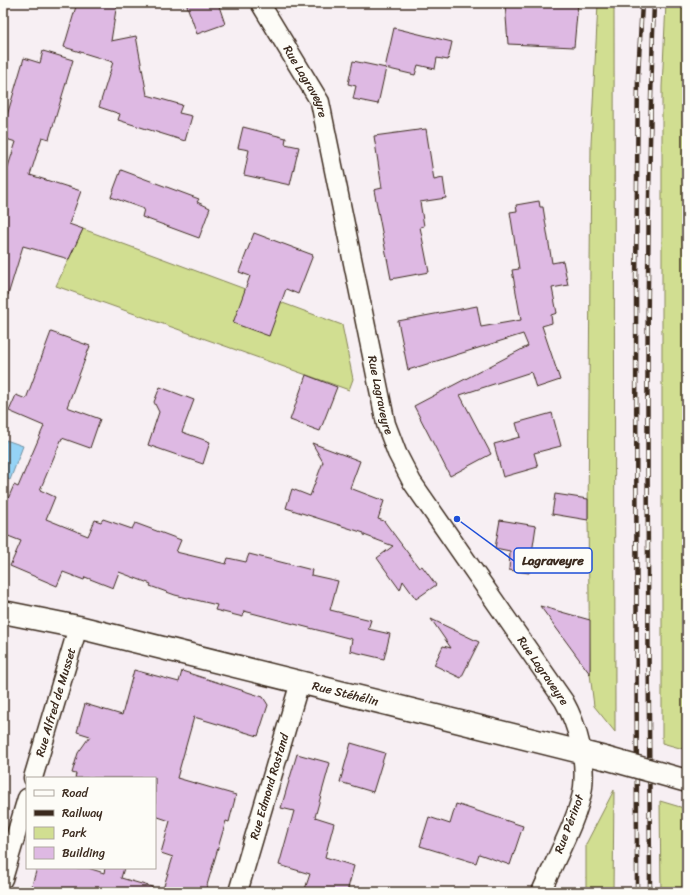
<svg xmlns="http://www.w3.org/2000/svg" width="690" height="895" font-family="Sriracha,sans-serif">
  <rect width="100%" height="100%" fill="#f7eff3"/>
  <filter id="ink" filterUnits="userSpaceOnUse"><feTurbulence type="fractalNoise" baseFrequency=".025" numOctaves="2"/><feDisplacementMap in="SourceGraphic" scale="8" xChannelSelector="R" yChannelSelector="G"/><feConvolveMatrix kernelMatrix="1 2 1 2 8 2 1 2 1" color-interpolation-filters="sRGB"/></filter>
  <g filter="url(#ink)">
    <g fill="#d1de91" stroke="#868458">
      <path d="M598,3H614L615,732L594,706L590,674L588,519L591,144Z"/>
      <path d="M666,3H687V750L662,743V87Z"/>
      <path d="M83,229L342,325L353,379L349,390L56,286Z"/>
      <path d="M614,790L613,892H586V844Z"/>
      <path d="M660,801L687,809V892H661Z"/>
    </g>
    <path fill="#95d3f6" stroke="#718fa0" d="M6,440L23,446L10,480L3,477V448Z"/>
    <g fill="#deb9e3" stroke="#3b2a1e">
      <path d="M77,3H117L111,41L136,36L147,95L182,105L179,113L192,116L185,141L118,120L120,114L99,107L113,62L64,47Z"/>
      <path d="M186,3H218L225,24L197,34Z"/>
      <path d="M505,3H578L574,47L508,44Z"/>
      <path d="M394,28L452,42L448,60L437,58L435,69L418,65L415,75L385,68Z"/>
      <path d="M43,51L73,60L49,139L42,137L30,175L81,191L69,224L83,229L69,259L23,246L8,295L3,294V182L16,142L3,138V129L24,58L40,63Z"/>
      <path d="M353,61L386,68L378,104L353,99L356,86L348,84Z"/>
      <path d="M243,127L286,138L285,144L299,147L290,185L244,175L249,150L238,148Z"/>
      <path d="M426,129L434,180L443,178L446,198L420,202L424,226L420,227L429,272L391,279L374,190L382,188L374,136Z"/>
      <path d="M121,170L199,199L197,202L210,208L199,238L142,217L144,209L111,197Z"/>
      <path d="M539,201L540,207H543L552,263L563,261L568,285L552,288L557,313L551,315L552,323L542,326L560,380L536,388L531,372L460,395L491,454L450,476L414,406L528,346L523,334L408,370L398,321L477,306L481,327L521,320L512,270L519,269L510,212L517,211L516,205Z"/>
      <path d="M254,233L313,255L298,294L286,289L269,336L233,323L250,276L239,272Z"/>
      <path d="M51,332L90,346L67,407L100,419L90,448L62,438L40,490L55,497L46,519L88,536L95,520L101,522L103,519L132,529L135,523L181,540L176,552L226,564L228,558L246,562L249,554L312,570L311,575L338,581L330,610L371,620L368,629L390,634L384,659L350,651L352,639L244,611L243,617L215,610L217,605L175,595L150,586L151,584L119,572L113,588L85,577L84,580L63,572L57,586L10,566L21,541L3,534V499L7,501L14,485L18,487L44,426L9,411L16,395L26,399Z"/>
      <path d="M306,375L337,387L320,431L290,420Z"/>
      <path d="M160,387L194,400L182,432L210,442L203,464L148,445L159,412L154,402Z"/>
      <path d="M552,413L561,446L534,453L538,467L503,477L494,444L520,437L516,423Z"/>
      <path d="M312,443L360,461L350,488L384,501L378,519L384,521L419,568L422,566L436,585L416,599L403,581L400,590L377,558L393,546L364,535V533L286,508L292,489L310,496L323,462Z"/>
      <path d="M555,494L588,499V520L552,514Z"/>
      <path d="M500,520L536,526L529,573L509,570L510,551L495,548Z"/>
      <path d="M540,606L590,620V674Z"/>
      <path d="M431,619L479,642L461,678L434,665L443,646L451,648Z"/>
      <path d="M134,670L179,682L182,671L263,697L268,705L258,736L194,717L177,778L236,795L229,822L226,821L205,892H162L173,857L161,853L170,821L155,816V778H75L76,774L72,773L78,753L90,736L77,732L85,704L122,715Z"/>
      <path d="M351,743L385,753L373,792L340,782Z"/>
      <path d="M297,754L330,763L315,817L334,823L325,857L354,866L347,892H304L310,874L279,865L294,811L281,808Z"/>
      <path d="M456,804L523,826L510,865L479,854L476,863L420,846L429,817L450,824Z"/>
      <path d="M37,868H88L104,873L105,868H124L121,878L152,887L151,892H30Z"/>
    </g>
    <g fill="none" stroke-linecap="round" stroke-linejoin="round">
      <defs>
        <g id="street">
          <path id="s1" d="M260,3L320,102L386,424L397,453L412,482L564,701C578,726 586,758 583,787C580,815 553,864 541,892"/>
          <path id="s2" d="M33,778L78,627"/>
          <path d="M3,879L27,798"/>
          <path id="s3" d="M238,892L300,682"/>
        </g>
        <g id="secondary">
          <path id="s4" d="M3,612L78,627L605,758"/>
        </g>
      </defs>
      <use href="#street" stroke="#3b2a1e" stroke-width="21"/>
      <use href="#secondary" stroke="#3b2a1e" stroke-width="25"/>
      <use href="#street" stroke="#fdfcf7" stroke-width="18"/>
      <use href="#secondary" stroke="#fdfcf7" stroke-width="22"/>
      <defs>
        <g id="rail">
          <path d="M637,892L636,285L638,75L642,3"/>
          <path d="M650,892C649,596 643,299 654,3"/>
        </g>
      </defs>
      <use href="#rail" stroke="#3b2a1e" stroke-width="4.5"/>
      <use href="#rail" stroke="#fdfcf7" stroke-width="3" stroke-dasharray="9" stroke-linecap="butt"/>
      <defs>
        <path id="secondary-bridge" d="M605,758L687,781"/>
      </defs>
      <use href="#secondary-bridge" stroke="#3b2a1e" stroke-width="25" stroke-linecap="butt"/>
      <use href="#secondary-bridge" stroke="#fdfcf7" stroke-width="22"/>
    </g>
  </g>
  <g text-anchor="middle" stroke-width="4" stroke-linejoin="round" paint-order="stroke">
    <g font-size="12" fill="#3b2a1e" stroke="#fdfcf7">
      <text dy="4" stroke="none"><textPath href="#s1" startOffset="91">Rue Lagraveyre</textPath></text>
      <text dy="4" stroke="none"><textPath href="#s1" startOffset="415">Rue Lagraveyre</textPath></text>
      <text dy="4" stroke="none"><textPath href="#s1" startOffset="738">Rue Lagraveyre</textPath></text>
      <text dy="4" stroke="none"><textPath href="#s4" startOffset="352">Rue Stéhélin</textPath></text>
      <text dy="4" stroke="none"><textPath href="#s2" startOffset="79">Rue Alfred de Musset</textPath></text>
      <text dy="4" stroke="none"><textPath href="#s3" startOffset="110">Rue Edmond Rostand</textPath></text>
      <text transform="translate(569 824) rotate(-69)" y="4">Rue Périnot</text>
    </g>
  </g>
  <path fill="none" stroke="#1d4ed8" stroke-width="1.5" d="M457 519L514 561"/>
  <circle fill="#1d4ed8" stroke="#fdfcf7" stroke-width="1.5" cx="457" cy="519" r="4"/>
  <rect fill="#fdfcf7" stroke="#1d4ed8" stroke-width="1.5" x="514" y="548" width="78" height="25" rx="4"/>
  <g font-size="13" text-anchor="middle" font-weight="bold" fill="#3b2a1e">
    <text x="553" y="565">Lagraveyre</text>
  </g>
  <rect width="690" height="895" fill="none" stroke="#fdfcf7" stroke-width="16"/>
  <rect x="8" y="8" width="674" height="879" fill="none" stroke="#3b2a1e" stroke-width="1.5" filter="url(#ink)"/>
  <rect x="26" y="777" width="130" height="92" fill="#fdfcf7" stroke="#afa8a0"/>
  <rect x="34" y="790" width="20" height="6" fill="#fdfcf7" stroke="#afa8a0"/>
  <text x="62" y="797" font-size="12" fill="#3b2a1e">Road</text>
  <rect x="34" y="810" width="20" height="6" fill="#3b2a1e" stroke="#afa8a0"/>
  <text x="62" y="817" font-size="12" fill="#3b2a1e">Railway</text>
  <rect x="34" y="827" width="20" height="12" fill="#d1de91" stroke="#afa8a0"/>
  <text x="62" y="837" font-size="12" fill="#3b2a1e">Park</text>
  <rect x="34" y="847" width="20" height="12" fill="#deb9e3" stroke="#afa8a0"/>
  <text x="62" y="857" font-size="12" fill="#3b2a1e">Building</text>
</svg>
